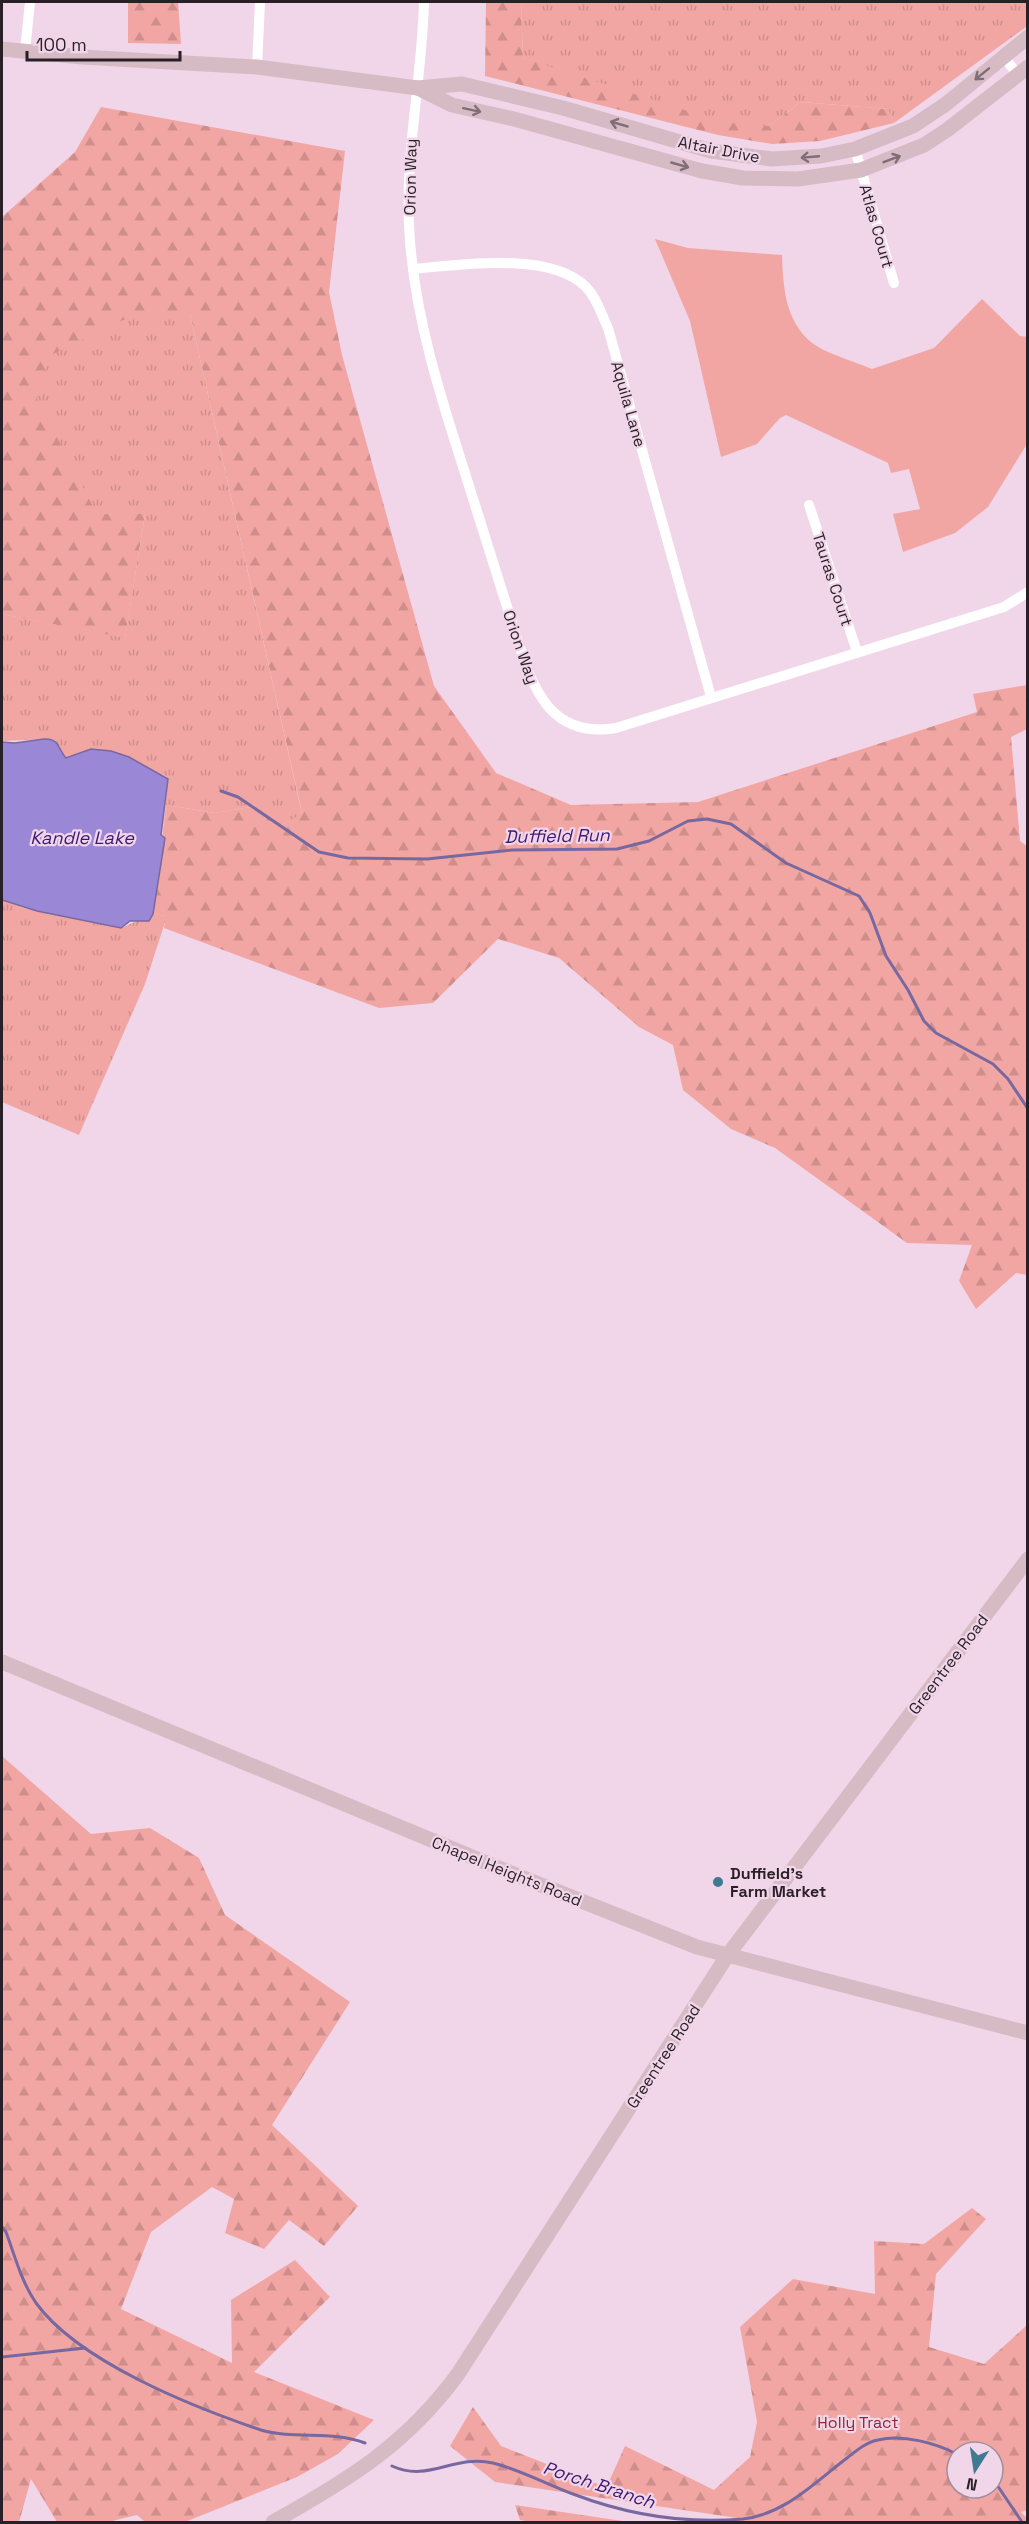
<svg xmlns="http://www.w3.org/2000/svg" width="1029" height="2524" font-family="'Space Grotesk',sans-serif">
  <defs>
    <pattern id="forest-firs" width="22" height="20" patternUnits="userSpaceOnUse" patternTransform="scale(1.5)"><rect width="22" height="20" fill="#f1a6a3"/><path d="M5 1l3.5 6h-7zM16 11l3.5 6h-7z" fill="#cf8e8c"/></pattern>
    <pattern id="park-tufts" width="24" height="20" patternUnits="userSpaceOnUse" patternTransform="scale(1.5)"><rect width="24" height="20" fill="#f1a6a3"/><path d="M3 7l-1-3M5 7V3M7 7l1-3M15 17l-1-3M17 17v-4M19 17l1-3" fill="none" stroke="#cf8e8c"/></pattern>
  </defs>
  <rect width="100%" height="100%" fill="#f1d6e9"/>
  <path fill="#f1a6a3" d="M655,239L688,248L782,255C783,286 785,320 811,342C824,353 856,362 872,369L934,348L982,299L1020,336L1028,337L1027,444L988,507L955,533L903,552L893,514L920,509L909,469L891,473L888,463L786,415L780,418L757,444L721,457L690,321Z"/>
  <g fill="url(#forest-firs)" fill-rule="evenodd">
    <path d="M128,2H178L181,44L128,43Z"/>
    <path d="M486,2H521L523,58L769,126L801,102L888,109L894,123L820,141L772,144L718,135L485,76Z"/>
    <path d="M101,107L345,151L329,292L342,355L434,686L496,773L571,805L698,802L977,712L973,694L1027,685V729L1011,737L1020,841L1028,847L1027,1275L1016,1273L976,1309L959,1281L972,1245L907,1243L775,1148L731,1129L683,1090L673,1045L639,1027L559,958L498,939L433,1003L379,1008L164,928L166,916L153,914L166,805L215,813L250,807L281,825L302,813L190,314L145,514L125,639L2,614V217L75,152Z"/>
    <path d="M2,1756L91,1834L150,1828L199,1858L225,1915L350,2002L272,2125L358,2206L324,2246L289,2220L264,2249L225,2233L234,2199L212,2187L151,2232L121,2309L232,2363L231,2300L295,2260L330,2297L254,2372L374,2420L338,2454L297,2477L185,2522H145L137,2515L108,2522H57L31,2479L19,2522H2Z"/>
    <path d="M972,2208L986,2219L936,2274L929,2347L984,2364L1027,2325L1028,2510L1021,2512L1027,2518V2522H710L744,2519L495,2482L450,2446L473,2407L501,2446L595,2483L607,2486L625,2446L714,2490L750,2457L757,2422L740,2327L793,2279L875,2294L874,2241L924,2244ZM957,2452H993V2488H957Z"/>
    <path d="M515,2505L629,2522H531L520,2520Z"/>
  </g>
  <g fill="url(#park-tufts)">
    <path d="M521,2H1025L1028,5L1026,27L894,123L888,109L801,102L769,126L722,122L523,58Z"/>
    <path d="M138,313L190,314L302,814L281,825L250,807L215,813L166,805L167,777L116,752L66,758L52,739L2,741V614L125,638L145,514H97L37,399L51,355Z"/>
    <path d="M2,900L24,908L121,928L153,914L167,916L145,984L79,1135L2,1102Z"/>
  </g>
  <path fill="#9a87d5" stroke="#7868a0" stroke-width="1.5" d="M44,739C60,738 58,750 66,758L91,749L111,751L129,757L168,779L161,835L165,838L153,914L149,921H130L121,928L37,911L2,900V742L15,743Z"/>
  <g fill="none" stroke-linecap="round" stroke-linejoin="round">
    <g stroke="#7868a0" stroke-width="3">
      <path d="M221,791L238,797L319,852L348,858L427,859L512,850L617,849L649,841L688,821L707,819L731,824L786,863L859,896L870,913L886,956L908,990L924,1021L936,1033L993,1064L1008,1079L1028,1109"/>
      <path d="M2,2227L6,2232C15,2256 21,2281 36,2303C79,2362 193,2407 261,2430C295,2440 332,2430 365,2443"/>
      <path d="M2,2357L85,2348"/>
      <path d="M392,2466C429,2483 453,2454 493,2463C521,2470 546,2484 573,2494C628,2515 685,2524 743,2519C785,2514 814,2483 847,2458C856,2451 866,2442 878,2440C903,2434 935,2443 957,2454"/>
      <path d="M993,2479L1022,2522"/>
    </g>
    <g stroke="#fff" stroke-width="10">
      <path d="M424,2C422,82 403,160 410,241C416,320 440,395 464,470C483,529 501,589 520,648C535,696 556,738 616,728L1004,607L1028,592"/>
      <path d="M25,51L30,2"/>
      <path d="M1004,57L1018,75"/>
      <path d="M257,67L260,2"/>
      <path d="M855,149L894,283"/>
      <path d="M413,269C459,265 550,251 586,287C597,298 601,314 608,328L711,697"/>
      <path d="M809,505L857,652"/>
    </g>
    <g stroke="#d6bbc4" stroke-width="15">
      <path d="M2,49L82,57L257,67L418,88L462,84L563,108L711,151L772,159L821,156L855,149L913,126L946,104L1028,37"/>
      <path d="M418,88L452,105L514,119L702,171L743,178L798,179L861,170L924,145L947,130L1028,67"/>
      <path d="M2,1662L516,1875L697,1947L1028,2033"/>
      <path d="M273,2522C348,2480 406,2445 458,2374L727,1956L1028,1559"/>
    </g>
  </g>
  <defs><path id="oneway-shaft" d="M-6 0H5M1.5-3L5.5 0L1.5 3" fill="none" stroke-width="1.6" stroke-linecap="round" stroke-linejoin="round" transform="scale(1.5)"/></defs>
  <g stroke="#806d75">
    <use href="#oneway-shaft" transform="translate(982 74) rotate(141)"/>
    <use href="#oneway-shaft" transform="translate(472 110) rotate(12)"/>
    <use href="#oneway-shaft" transform="translate(619 124) rotate(-164)"/>
    <use href="#oneway-shaft" transform="translate(810 157) rotate(175)"/>
    <use href="#oneway-shaft" transform="translate(892 159) rotate(-21)"/>
    <use href="#oneway-shaft" transform="translate(680 165) rotate(16)"/>
  </g>
  <circle fill="#3f7992" stroke="#f1d6e9" stroke-width="2" cx="718" cy="1882" r="6"/>
  <g text-anchor="middle" stroke-width="4.5" stroke-linejoin="round" paint-order="stroke">
    <g font-size="16" fill="#291f26" stroke="#f1d6e9">
      <text transform="translate(719 149) rotate(11)" y="6">Altair Drive</text>
      <text transform="translate(410 177) rotate(-89)" y="6">Orion Way</text>
      <text transform="translate(877 226) rotate(74)" y="6">Atlas Court</text>
      <text transform="translate(629 404) rotate(74)" y="6">Aquila Lane</text>
      <text transform="translate(833 579) rotate(72)" y="6">Tauras Court</text>
      <text transform="translate(521 647) rotate(71)" y="6">Orion Way</text>
      <text transform="translate(948 1664) rotate(-53)" y="6">Greentree Road</text>
      <text transform="translate(507 1871) rotate(22)" y="6">Chapel Heights Road</text>
      <text transform="translate(663 2056) rotate(-57)" y="6">Greentree Road</text>
    </g>
    <g font-size="16" font-weight="bold" fill="#291f26" stroke="#f1d6e9" text-anchor="start">
      <text x="730" y="1879">Duffield's<tspan x="730" dy="18">Farm Market</tspan></text>
    </g>
    <g font-size="16" fill="#93262e" stroke="#f1d6e9">
      <text x="858" y="2428">Holly Tract</text>
    </g>
    <g font-size="18" font-style="italic" fill="#3c1975" stroke="#f1d6e9">
      <text transform="translate(557 836) rotate(-1)" y="6">Duffield Run</text>
      <text x="82" y="844">Kandle Lake</text>
      <text transform="translate(599 2485) rotate(18)" y="6">Porch Branch</text>
    </g>
  </g>
  <rect width="1029" height="2524" fill="none" stroke="#291f26" stroke-width="6"/>
  <g transform="translate(975 2470) rotate(192)"><circle r="28" fill="#f1d6e9" stroke="#a18d9b" stroke-width="1.5"/>
  <path d="M0-4.5L10 22L0 15L-10 22Z" fill="#3f7992"/>
  <text y="-9" font-size="16" font-weight="bold" text-anchor="middle" fill="#291f26">N</text>
  </g>
  <path d="M27 51v9h153v-9" fill="none" stroke="#291f26" stroke-width="3"/>
  <text x="36" y="51" font-size="18" fill="#291f26" stroke="#f1d6e9" stroke-width="4.5" paint-order="stroke">100 m</text>
</svg>
